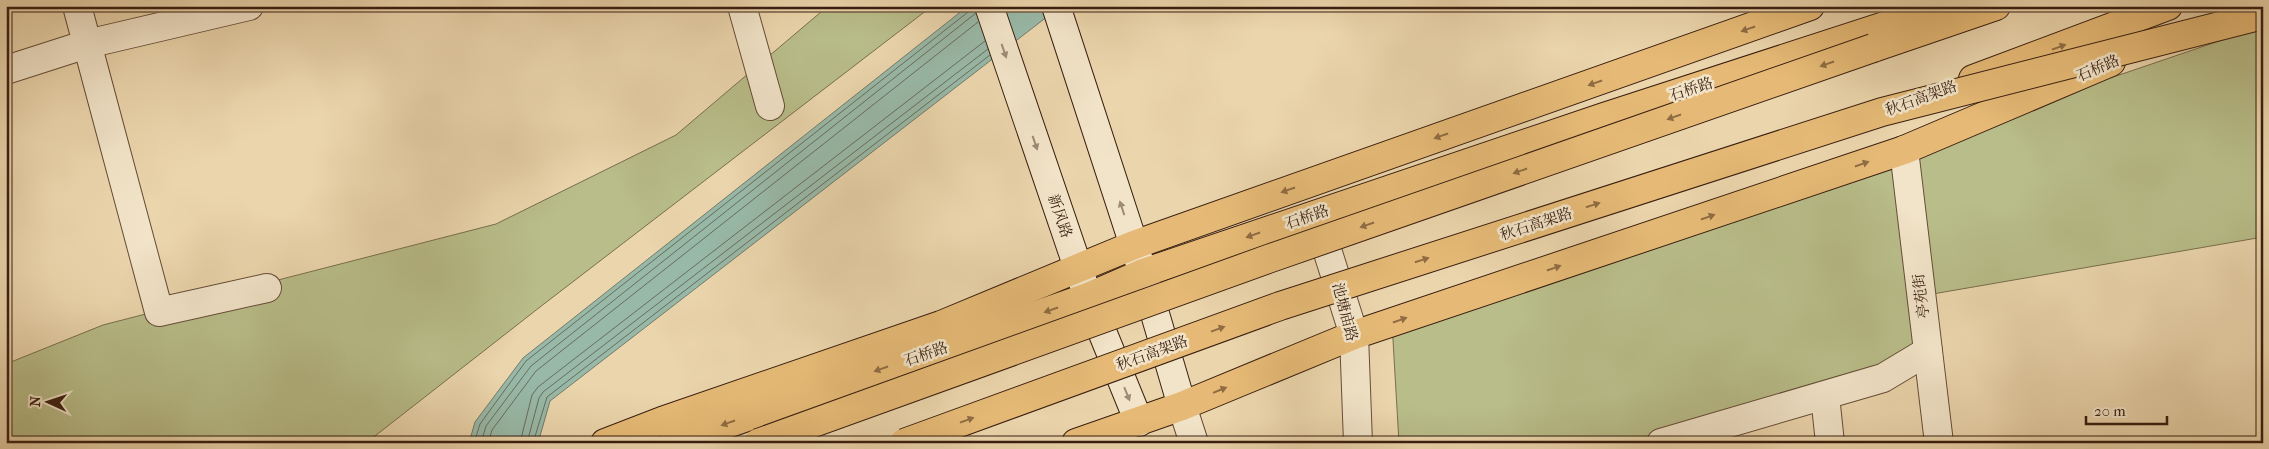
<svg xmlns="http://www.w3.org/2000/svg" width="2269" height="449" font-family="'IM FELL French Canon','Noto Serif SC',serif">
  <rect width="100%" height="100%" fill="#ebd5ac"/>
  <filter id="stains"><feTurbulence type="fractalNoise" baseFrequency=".004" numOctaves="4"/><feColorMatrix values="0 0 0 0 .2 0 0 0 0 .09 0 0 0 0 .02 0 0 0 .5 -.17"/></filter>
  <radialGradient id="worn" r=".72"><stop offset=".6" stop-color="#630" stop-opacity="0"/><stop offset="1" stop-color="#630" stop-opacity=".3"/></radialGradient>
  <g fill="#b8bd89" stroke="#786e4c">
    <path d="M828,6H927V10L540,307L366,443H6V364L103,325L496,224L676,135Z"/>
    <path d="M2263,26V237L1921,296L1928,351L1660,443H1399L1392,323Z"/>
  </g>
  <path fill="#98b9a8" stroke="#727b6b" d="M968,6H1061L550,401L538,443H469L475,422L523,358Z"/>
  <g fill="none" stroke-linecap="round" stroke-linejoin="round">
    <g stroke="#686c5c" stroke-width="1">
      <path d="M474,443L480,424L526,361L968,12L971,6"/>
      <path d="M481,443L486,426L531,366L976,13"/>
      <path d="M488,443L492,430L536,371L978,22"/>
      <path d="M520,443L532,395L538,387L985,41"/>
      <path d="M527,443L539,398L543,392L988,49"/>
      <path d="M533,443L547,397L990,55"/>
    </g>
    <defs>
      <g id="minor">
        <path d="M77,6L159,312L267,288"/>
        <path d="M742,6L770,106"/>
        <path d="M6,70L87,44L249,6"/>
        <path d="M1904,150L1939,443"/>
        <path d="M1825,396L1830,443"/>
        <path d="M1661,443L1883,378L1928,351"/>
      </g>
      <g id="tertiary">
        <path d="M1317,218L1354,335L1358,443"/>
        <path d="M1182,406L1194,443"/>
      </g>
      <g id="secondary">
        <path d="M989,6L1088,297L1139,422"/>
        <path d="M1056,6L1143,273L1182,406"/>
      </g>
      <g id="primary">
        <path d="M605,443L662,421L941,325L1134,245L1810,6"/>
        <path d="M673,443L1088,297L1143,273L1604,117L1946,6"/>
        <path d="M1076,443L1182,406L1354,335L1904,150L2111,62"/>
      </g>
      <g id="trunk">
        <path d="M1873,48L1996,6"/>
        <path d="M1973,79L2168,6"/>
      </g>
    </defs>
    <use href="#minor" stroke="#654c37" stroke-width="30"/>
    <use href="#tertiary" stroke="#654c37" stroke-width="30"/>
    <use href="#secondary" stroke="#381e10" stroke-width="30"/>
    <use href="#primary" stroke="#381e10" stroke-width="30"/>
    <use href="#trunk" stroke="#381e10" stroke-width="30"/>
    <use href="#minor" stroke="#f2e4c9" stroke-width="28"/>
    <use href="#tertiary" stroke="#f2e4c9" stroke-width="28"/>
    <use href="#secondary" stroke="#f2e4c9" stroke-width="28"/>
    <use href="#primary" stroke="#e6ba76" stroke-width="28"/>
    <use href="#trunk" stroke="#e6ba76" stroke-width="28"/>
    <defs>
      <g id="trunk-bridge">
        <path d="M758,443L1268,259L1873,48"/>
        <path d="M904,443L1280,306L1882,112L2263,15"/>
      </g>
    </defs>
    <use href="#trunk-bridge" stroke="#381e10" stroke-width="30" stroke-linecap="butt"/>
    <use href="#trunk-bridge" stroke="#e6ba76" stroke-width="28"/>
  </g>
  <defs><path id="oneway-solid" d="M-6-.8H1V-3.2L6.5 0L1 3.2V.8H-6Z" transform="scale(1.25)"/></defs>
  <g fill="#8f6c43">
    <use href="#oneway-solid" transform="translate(1748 29) rotate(161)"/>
    <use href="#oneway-solid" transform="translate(2059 47) rotate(-20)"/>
    <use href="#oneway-solid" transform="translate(1827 64) rotate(161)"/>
    <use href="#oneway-solid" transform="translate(1595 83) rotate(161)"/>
    <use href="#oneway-solid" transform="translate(1674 117) rotate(161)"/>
    <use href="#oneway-solid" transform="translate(1441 136) rotate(161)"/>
    <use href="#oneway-solid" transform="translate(1862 164) rotate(-19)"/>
    <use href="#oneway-solid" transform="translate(1520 171) rotate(161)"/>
    <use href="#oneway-solid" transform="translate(1288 190) rotate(161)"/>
    <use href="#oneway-solid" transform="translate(1593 205) rotate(-18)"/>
    <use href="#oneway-solid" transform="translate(1708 217) rotate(-19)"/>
    <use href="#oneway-solid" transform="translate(1367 225) rotate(161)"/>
    <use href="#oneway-solid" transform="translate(1253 235) rotate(161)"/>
    <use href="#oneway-solid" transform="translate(1422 260) rotate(-18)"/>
    <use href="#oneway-solid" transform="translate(1554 268) rotate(-19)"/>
    <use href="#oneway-solid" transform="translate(1051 310) rotate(161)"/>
    <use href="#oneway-solid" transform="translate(1400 320) rotate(-19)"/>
    <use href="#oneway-solid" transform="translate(1218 329) rotate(-20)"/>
    <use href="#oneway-solid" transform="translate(881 369) rotate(161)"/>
    <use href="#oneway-solid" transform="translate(1220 390) rotate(-22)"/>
    <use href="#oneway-solid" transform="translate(967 420) rotate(-20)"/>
    <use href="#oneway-solid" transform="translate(728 423) rotate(161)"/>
  </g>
  <g fill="#9e8b76">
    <use href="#oneway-solid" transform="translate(1004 51) rotate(71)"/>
    <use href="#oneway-solid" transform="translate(1035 143) rotate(71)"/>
    <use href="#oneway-solid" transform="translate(1122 208) rotate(-108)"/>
    <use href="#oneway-solid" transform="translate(1127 394) rotate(68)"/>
  </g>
  <g text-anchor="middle" stroke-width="5" stroke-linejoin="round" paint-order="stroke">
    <g font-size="15" fill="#381e10" stroke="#f2e4c9">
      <text transform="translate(2098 68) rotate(-23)" y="5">石桥路</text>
      <text transform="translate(1691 89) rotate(-18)" y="5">石桥路</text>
      <text transform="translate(1921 98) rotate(-20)" y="5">秋石高架路</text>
      <text transform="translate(1060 216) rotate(71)" y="5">新风路</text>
      <text transform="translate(1307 217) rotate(-19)" y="5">石桥路</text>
      <text transform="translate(1536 224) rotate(-18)" y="5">秋石高架路</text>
      <text transform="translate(1921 296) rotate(-97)" y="5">亭苑街</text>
      <text transform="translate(1345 312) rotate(75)" y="5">池塘庙路</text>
      <text transform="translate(1152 353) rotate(-20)" y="5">秋石高架路</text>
      <text transform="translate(926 354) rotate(-19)" y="5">石桥路</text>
    </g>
  </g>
  <rect width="2269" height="449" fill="none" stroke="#ebd5ac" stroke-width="25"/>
  <rect x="8" y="8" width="2254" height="434" fill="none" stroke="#381e10" stroke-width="2.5"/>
  <rect x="12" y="12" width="2244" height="424" fill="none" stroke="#381e10"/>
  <g transform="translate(48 402) rotate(273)" stroke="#f2e4c9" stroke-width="4" paint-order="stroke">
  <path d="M0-4L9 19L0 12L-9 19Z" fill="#381e10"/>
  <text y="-8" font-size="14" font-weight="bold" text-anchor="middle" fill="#381e10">N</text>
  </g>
  <path d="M2086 416v8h81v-8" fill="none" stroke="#381e10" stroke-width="2.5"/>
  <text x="2094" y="416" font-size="15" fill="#381e10" stroke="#f2e4c9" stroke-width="4" paint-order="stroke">20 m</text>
  <rect width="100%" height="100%" filter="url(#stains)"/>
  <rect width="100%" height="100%" fill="url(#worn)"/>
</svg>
